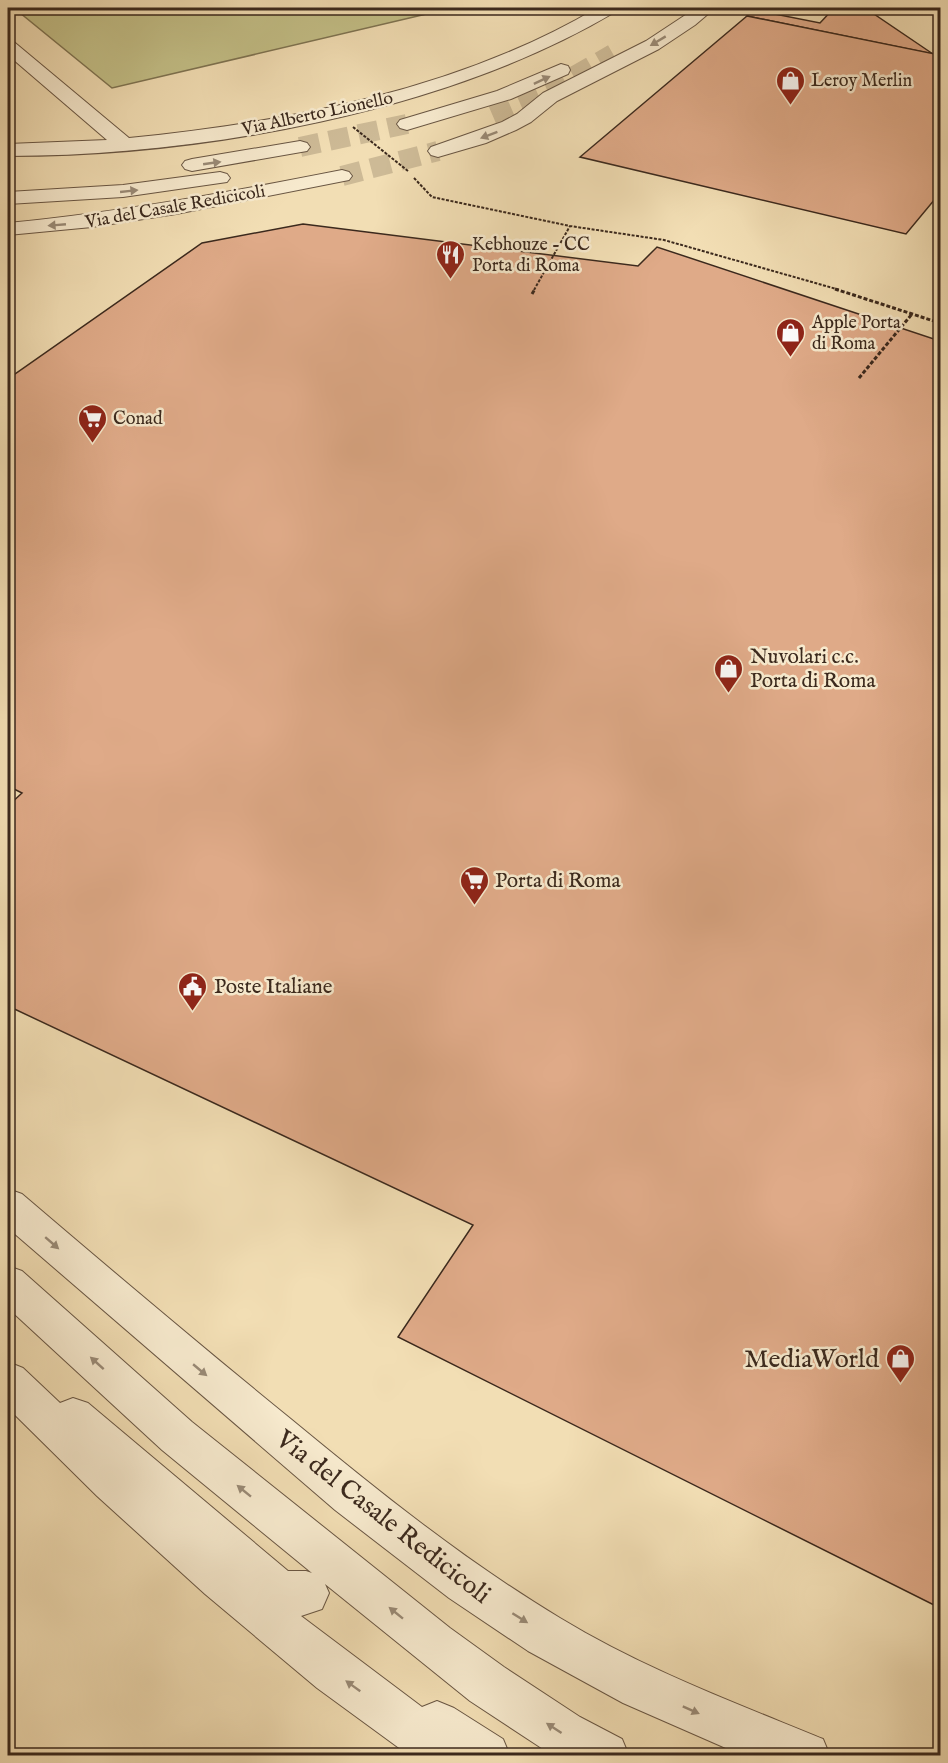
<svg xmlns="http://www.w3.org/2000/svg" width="948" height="1763" font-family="'IM FELL English',serif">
  <rect width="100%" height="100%" fill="#f2deb4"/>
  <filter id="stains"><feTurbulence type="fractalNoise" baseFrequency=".00333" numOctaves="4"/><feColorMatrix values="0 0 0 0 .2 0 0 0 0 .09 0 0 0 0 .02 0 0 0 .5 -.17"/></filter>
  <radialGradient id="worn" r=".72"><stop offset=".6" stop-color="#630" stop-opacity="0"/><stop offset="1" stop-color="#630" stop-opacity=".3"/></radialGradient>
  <path fill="#c3bf87" stroke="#7f7452" stroke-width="1.5" d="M14,8H452L112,88Z"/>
  <g fill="#dfaa88" stroke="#3b291d" stroke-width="1.5">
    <path d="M834,8H865L933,54L747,16L754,10L820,23Z"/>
    <path d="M747,16L940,55V193L906,234L580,157Z"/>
    <path d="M303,224L638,266L657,247L940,341V1608L398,1337L473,1225L8,1006V806L22,793L8,786V379L202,243Z"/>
  </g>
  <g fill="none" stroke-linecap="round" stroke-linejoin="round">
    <g stroke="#cdba96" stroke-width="20" stroke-dasharray="20 10" stroke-linecap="butt">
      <path d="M492,114L557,86L613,54"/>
      <path d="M300,147L407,124"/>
      <path d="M342,176L438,151"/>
    </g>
    <defs>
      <g id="minor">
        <path d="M597,8H618L615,12C447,112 202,156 8,156V144L107,140L8,55V41L14,42L129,138C289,122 458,90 597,8Z"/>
        <path d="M696,8H715L695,25L659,49L557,101L531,122L516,130L486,143L438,157L431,155L428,151L431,147L502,122L517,114L543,93L646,41Z"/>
        <path d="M561,64L568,66L570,70L568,74L511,99L407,130L400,128L397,124L400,120L497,91Z"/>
        <path d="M300,141L307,143L310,147L307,151L192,171L185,169L182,165L185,161L192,159Z"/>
        <path d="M342,170L349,172L352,176L349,180L176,214L92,227L8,235V223C121,212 231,192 342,170Z"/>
        <path d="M220,172L227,174L230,178L227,182L123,197L8,204V192L123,185Z"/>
        <path d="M8,1189L22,1194C111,1270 201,1346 292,1420C378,1491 465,1561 560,1618C644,1669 733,1702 823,1739L830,1756H744L623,1703L528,1651L449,1598L335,1510L8,1228Z"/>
        <path d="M8,1266L22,1271L192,1422L450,1628L504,1667L580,1717L622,1739L629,1756H555L546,1751L470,1701L325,1584L329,1593L322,1609L301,1616L422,1707L437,1701L454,1708L503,1739L510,1756H410L317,1688L205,1594L97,1496L8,1408V1362L23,1368L60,1403L73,1398L88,1403L288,1571H306L312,1573L162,1450L8,1308Z"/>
      </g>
    </defs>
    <use href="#minor" stroke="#695643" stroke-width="2"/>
    <g stroke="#3b291d" stroke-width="2" stroke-dasharray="3 1.5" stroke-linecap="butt">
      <path d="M414,178L432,197L570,226L664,240L840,290"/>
      <path d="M534,290L570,226"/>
    </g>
    <g stroke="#3b291d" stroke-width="3" stroke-dasharray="4 2" stroke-linecap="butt">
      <path d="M835,289L940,323"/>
      <path d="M532,294L535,289"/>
      <path d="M859,378L912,314"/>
    </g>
    <use href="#minor" fill="#f7eace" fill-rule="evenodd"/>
    <path stroke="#3b291d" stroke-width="2" stroke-dasharray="3 1.5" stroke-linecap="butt" d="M353,127L408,171"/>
  </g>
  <defs><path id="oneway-solid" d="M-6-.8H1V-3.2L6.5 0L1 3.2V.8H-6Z" transform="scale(1.5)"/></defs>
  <g fill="#998a76">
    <use href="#oneway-solid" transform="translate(658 41) rotate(149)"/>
    <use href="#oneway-solid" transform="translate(542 80) rotate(-25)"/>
    <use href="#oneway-solid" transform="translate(489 135) rotate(159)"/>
    <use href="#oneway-solid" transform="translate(212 163) rotate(-8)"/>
    <use href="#oneway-solid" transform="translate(129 191) rotate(-6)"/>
    <use href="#oneway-solid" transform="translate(57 225) rotate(175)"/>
    <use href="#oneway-solid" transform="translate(52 1243) rotate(41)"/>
    <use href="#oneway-solid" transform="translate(97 1363) rotate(-138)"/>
    <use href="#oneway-solid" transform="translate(200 1370) rotate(40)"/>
    <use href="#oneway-solid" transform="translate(244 1491) rotate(-141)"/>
    <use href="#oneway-solid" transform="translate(396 1613) rotate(-141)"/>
    <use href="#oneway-solid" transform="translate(520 1618) rotate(32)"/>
    <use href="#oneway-solid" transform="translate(353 1686) rotate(-144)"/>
    <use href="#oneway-solid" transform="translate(691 1710) rotate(24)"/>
    <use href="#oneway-solid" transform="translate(554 1728) rotate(-147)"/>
  </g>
  <defs>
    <symbol id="shop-pin" viewBox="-11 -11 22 30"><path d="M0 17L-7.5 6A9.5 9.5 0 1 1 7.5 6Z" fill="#8f2418" stroke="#f7eace"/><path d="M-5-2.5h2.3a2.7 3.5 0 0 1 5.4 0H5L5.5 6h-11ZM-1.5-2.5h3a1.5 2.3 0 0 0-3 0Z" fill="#fff"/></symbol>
    <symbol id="restaurant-pin" viewBox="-11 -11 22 30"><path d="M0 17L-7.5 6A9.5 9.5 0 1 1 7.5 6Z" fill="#8f2418" stroke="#f7eace"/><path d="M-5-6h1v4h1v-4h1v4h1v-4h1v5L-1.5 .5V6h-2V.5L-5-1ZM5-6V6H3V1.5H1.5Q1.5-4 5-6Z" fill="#fff"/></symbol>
    <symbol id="supermarket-pin" viewBox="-11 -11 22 30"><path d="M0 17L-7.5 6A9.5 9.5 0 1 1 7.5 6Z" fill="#8f2418" stroke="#f7eace"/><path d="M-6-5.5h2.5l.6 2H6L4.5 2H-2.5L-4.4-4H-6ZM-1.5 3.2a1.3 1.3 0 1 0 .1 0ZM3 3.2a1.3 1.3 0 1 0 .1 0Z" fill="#fff"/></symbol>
    <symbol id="civic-pin" viewBox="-11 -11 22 30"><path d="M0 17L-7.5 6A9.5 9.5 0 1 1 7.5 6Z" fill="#8f2418" stroke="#f7eace"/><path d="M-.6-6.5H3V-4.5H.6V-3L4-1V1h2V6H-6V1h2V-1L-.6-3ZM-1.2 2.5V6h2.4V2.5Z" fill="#fff"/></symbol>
  </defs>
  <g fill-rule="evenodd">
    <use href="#shop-pin" x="774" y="64" width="33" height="45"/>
    <use href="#restaurant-pin" x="434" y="238" width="33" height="45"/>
    <use href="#shop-pin" x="774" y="316" width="33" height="45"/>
    <use href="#supermarket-pin" x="76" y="402" width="33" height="45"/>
    <use href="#shop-pin" x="712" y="652" width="33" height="45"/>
    <use href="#supermarket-pin" x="458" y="864" width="33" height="45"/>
    <use href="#civic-pin" x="176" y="970" width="33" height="45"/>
    <use href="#shop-pin" x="884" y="1342" width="33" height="45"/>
  </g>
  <g text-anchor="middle" stroke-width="5" stroke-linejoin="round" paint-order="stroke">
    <g font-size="18" fill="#3b291d" stroke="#f7eace" text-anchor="start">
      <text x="811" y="86">Leroy Merlin</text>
      <text x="472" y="250">Kebhouze - CC<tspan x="472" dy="21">Porta di Roma</tspan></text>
      <text x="812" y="328">Apple Porta<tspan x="812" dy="21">di Roma</tspan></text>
      <text x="113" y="424">Conad</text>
    </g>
    <g font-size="18" fill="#3b291d" stroke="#f7eace">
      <text transform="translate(317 113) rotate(-12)" y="6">Via Alberto Lionello</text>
      <text transform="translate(175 206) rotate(-10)" y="6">Via del Casale Redicicoli</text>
    </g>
    <g font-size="21" fill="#3b291d" stroke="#f7eace" text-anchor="start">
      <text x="750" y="663">Nuvolari c.c.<tspan x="750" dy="24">Porta di Roma</tspan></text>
      <text x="495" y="887">Porta di Roma</text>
      <text x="214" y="993">Poste Italiane</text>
    </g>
    <g font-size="26" fill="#3b291d" stroke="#f7eace" text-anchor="end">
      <text x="879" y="1367">MediaWorld</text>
    </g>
    <g font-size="26" fill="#3b291d" stroke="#f7eace">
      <text transform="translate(384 1516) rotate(38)" y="9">Via del Casale Redicicoli</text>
    </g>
  </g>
  <rect width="948" height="1763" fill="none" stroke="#f2deb4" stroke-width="30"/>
  <rect x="9" y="9" width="930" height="1745" fill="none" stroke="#3b291d" stroke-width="3"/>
  <rect x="15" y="15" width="918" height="1733" fill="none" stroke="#3b291d" stroke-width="1.5"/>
  <rect width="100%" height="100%" filter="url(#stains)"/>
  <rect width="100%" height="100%" fill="url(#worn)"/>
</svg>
